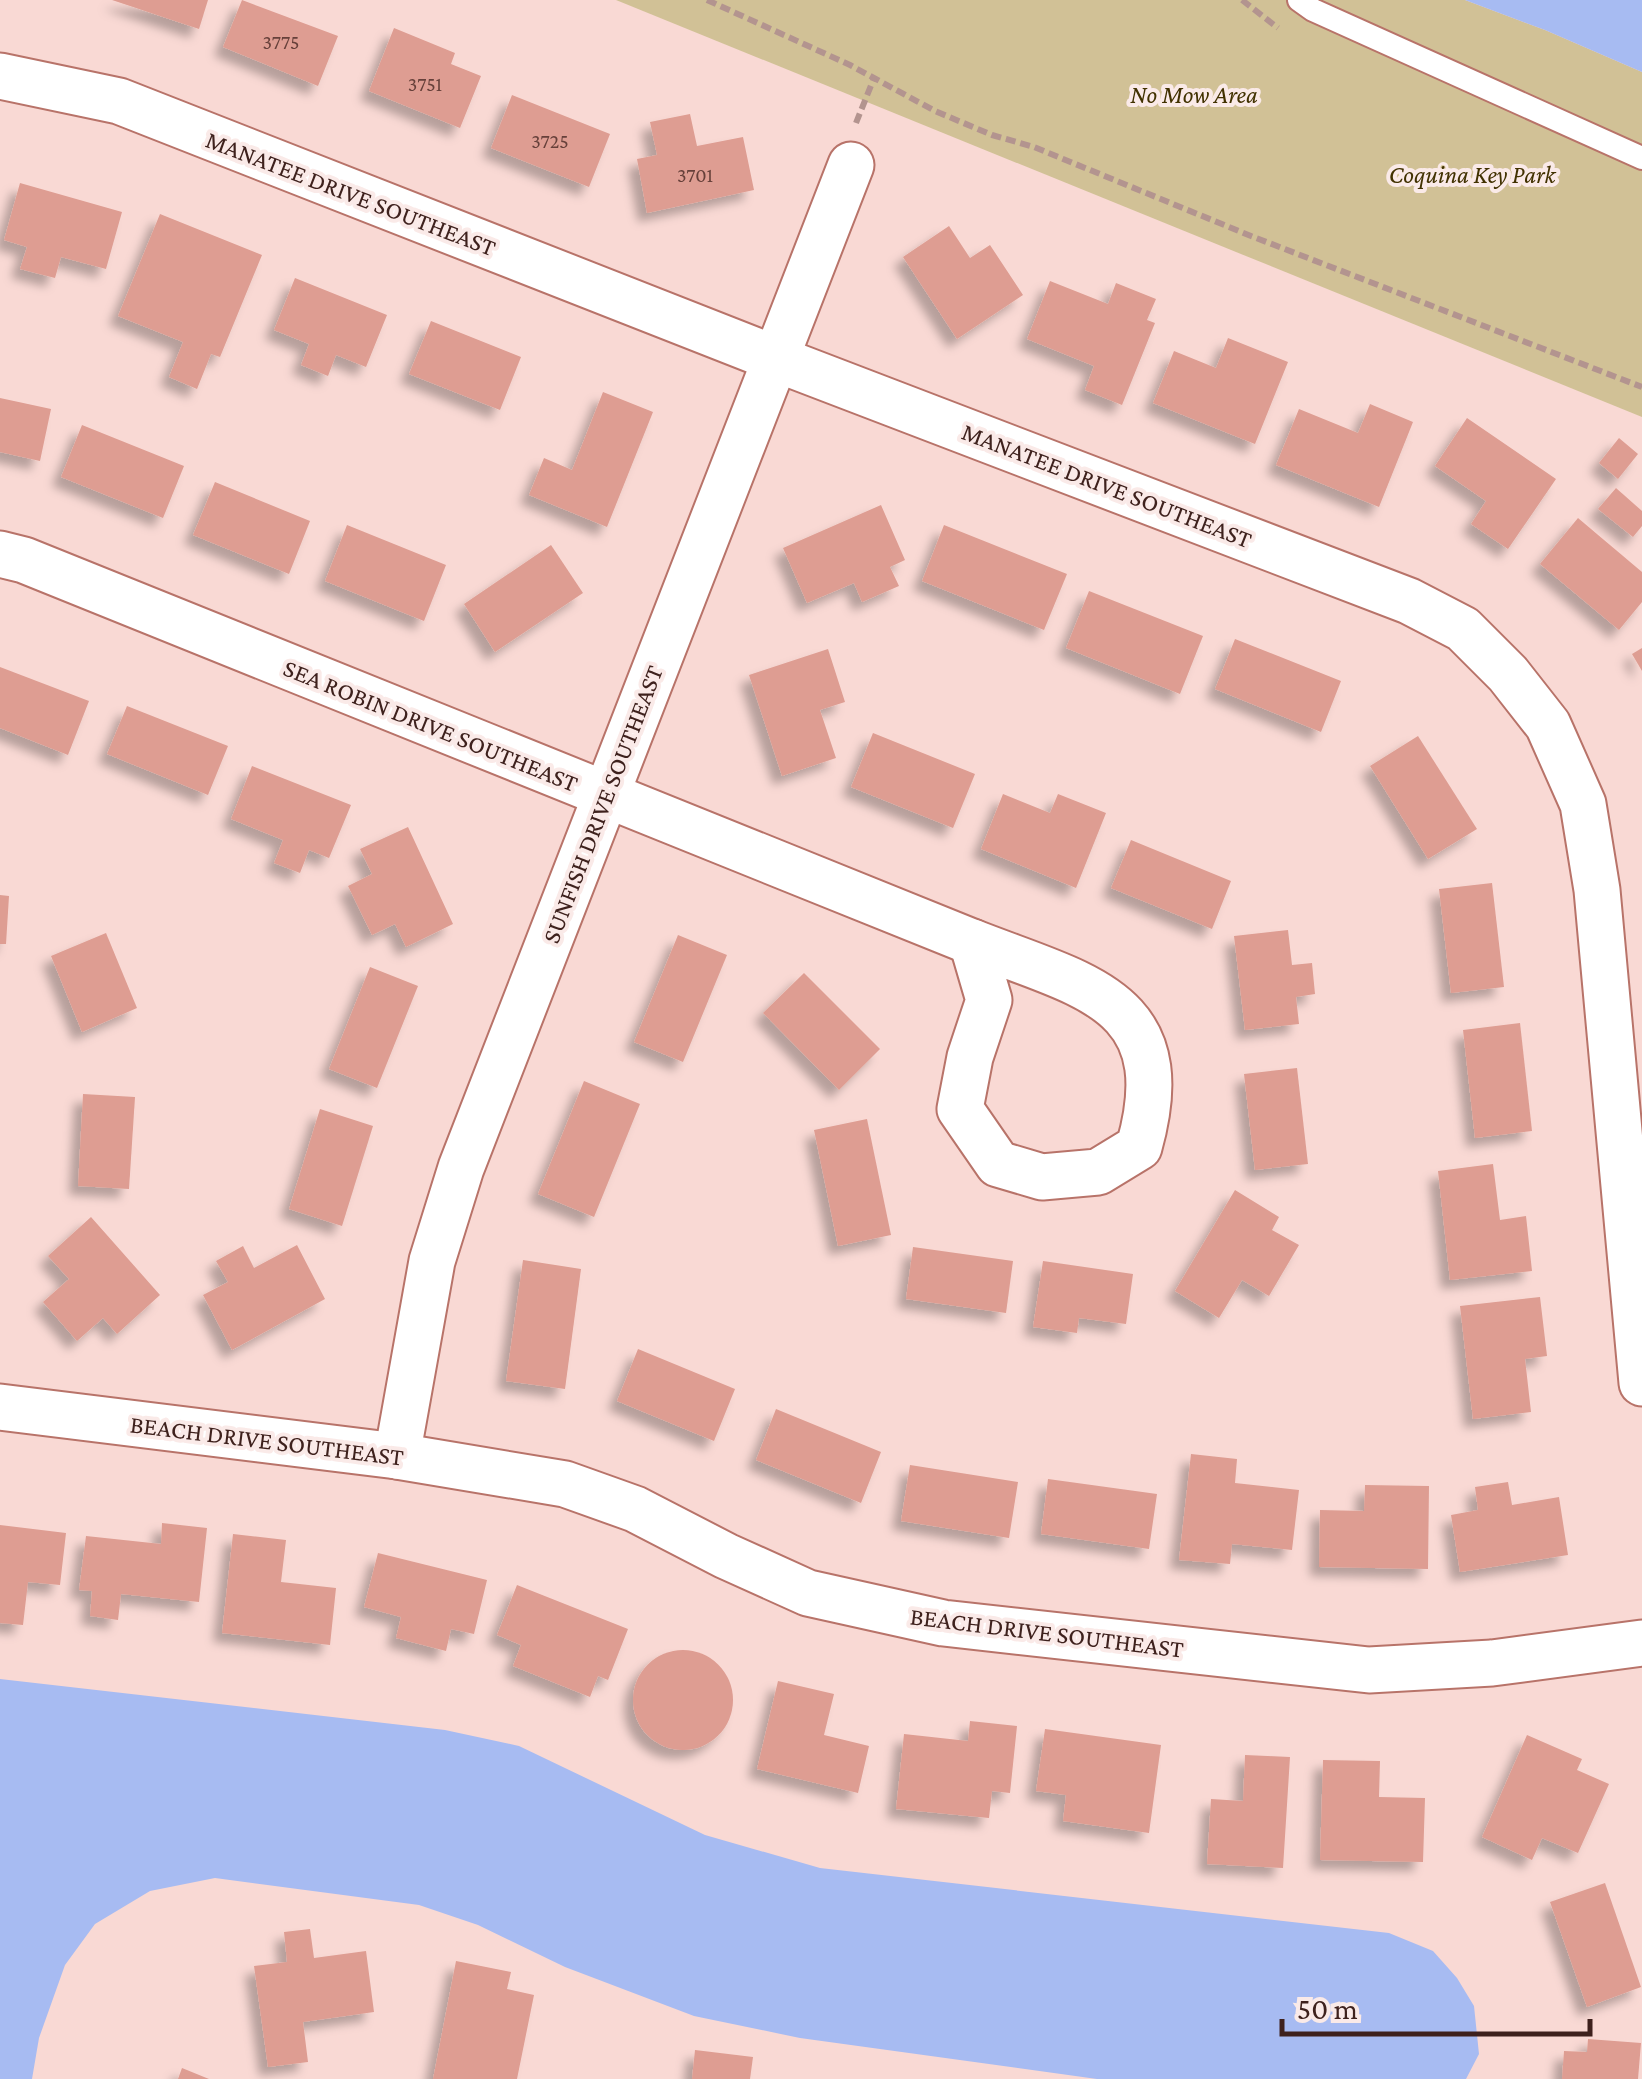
<svg xmlns="http://www.w3.org/2000/svg" width="1642" height="2079" font-family="'Crimson Pro',serif">
  <defs>
    <filter id="shadow"><feDropShadow dx="-9" dy="9" stdDeviation="5" flood-color="#0004"/></filter>
  </defs>
  <rect width="100%" height="100%" fill="#f9d9d4"/>
  <path fill="#d1c196" d="M616,0H1465L1545,30L1642,72V417Z"/>
  <g fill="#a7bbf2">
    <path d="M1465,0H1642V72L1545,30Z"/>
    <path d="M0,1679L445,1730L519,1746L705,1835L820,1868L1389,1933L1433,1951L1457,1978L1474,2006L1479,2054L1466,2079H1097L800,2038L694,2016L565,1967L478,1925L419,1905L215,1878L150,1891L95,1924L65,1965L39,2038L32,2079H0Z"/>
  </g>
  <g fill="#de9d92" filter="url(#shadow)">
    <path d="M112,0H208L199,29Z"/>
    <path d="M242,0L338,36L318,86L223,47Z"/>
    <path d="M394,28L455,53L451,64L481,76L460,128L369,91Z"/>
    <path d="M512,95L610,134L589,187L491,148Z"/>
    <path d="M690,114L697,146L743,137L754,190L647,213L637,159L657,155L650,122Z"/>
    <path d="M20,183L122,212L106,269L61,257L55,278L20,269L27,247L4,240Z"/>
    <path d="M160,214L262,255L220,357L211,354L197,389L169,377L183,342L118,316Z"/>
    <path d="M949,226L970,258L990,245L1023,295L957,339L903,257Z"/>
    <path d="M295,278L387,315L366,367L336,355L328,376L301,365L309,344L274,330Z"/>
    <path d="M1050,281L1108,304L1116,283L1156,299L1147,320L1155,323L1122,405L1085,390L1094,366L1027,339Z"/>
    <path d="M431,321L521,357L500,410L409,374Z"/>
    <path d="M1228,338L1288,362L1255,444L1153,403L1174,351L1216,368Z"/>
    <path d="M603,392L653,412L607,527L529,495L544,458L572,470Z"/>
    <path d="M0,398L51,409L40,461L0,452Z"/>
    <path d="M1370,404L1413,422L1379,507L1276,465L1299,409L1358,433Z"/>
    <path d="M1467,418L1556,479L1508,549L1471,524L1486,501L1435,466Z"/>
    <path d="M82,425L184,466L163,518L61,477Z"/>
    <path d="M1619,438L1638,454L1618,479L1599,463Z"/>
    <path d="M215,482L310,521L289,574L193,535Z"/>
    <path d="M1616,488L1642,511V526L1633,537L1598,509Z"/>
    <path d="M881,505L905,560L890,567L899,586L862,602L854,583L807,603L783,548Z"/>
    <path d="M1578,518L1642,572V602L1619,630L1540,564Z"/>
    <path d="M347,525L446,565L424,621L325,581Z"/>
    <path d="M944,525L1067,574L1044,630L922,581Z"/>
    <path d="M551,545L583,593L495,652L464,604Z"/>
    <path d="M1089,591L1203,636L1180,694L1066,648Z"/>
    <path d="M1235,639L1341,681L1321,732L1215,689Z"/>
    <path d="M1642,648V671L1632,654Z"/>
    <path d="M828,649L845,702L820,710L836,758L782,776L749,675Z"/>
    <path d="M0,667L89,701L68,755L0,728Z"/>
    <path d="M127,706L228,746L208,795L107,754Z"/>
    <path d="M873,733L975,774L953,828L851,787Z"/>
    <path d="M1418,736L1477,829L1428,859L1370,766Z"/>
    <path d="M252,766L351,805L329,858L309,850L300,873L274,863L283,840L231,819Z"/>
    <path d="M1003,794L1050,813L1058,794L1106,813L1076,888L981,849Z"/>
    <path d="M408,827L453,924L406,947L395,924L372,935L348,886L372,874L360,849Z"/>
    <path d="M1131,840L1231,881L1212,929L1111,888Z"/>
    <path d="M1492,883L1504,987L1451,993L1439,889Z"/>
    <path d="M0,895L9,896L6,944H0Z"/>
    <path d="M1288,930L1292,965L1312,963L1315,994L1296,997L1299,1024L1245,1030L1234,936Z"/>
    <path d="M106,933L137,1008L82,1032L51,956Z"/>
    <path d="M678,935L727,955L683,1062L634,1042Z"/>
    <path d="M370,967L418,986L377,1088L329,1069Z"/>
    <path d="M804,973L880,1049L839,1090L763,1013Z"/>
    <path d="M1520,1023L1532,1131L1475,1138L1463,1030Z"/>
    <path d="M1297,1068L1308,1164L1255,1170L1244,1074Z"/>
    <path d="M584,1081L640,1104L594,1217L538,1194Z"/>
    <path d="M83,1094L135,1097L129,1189L78,1186Z"/>
    <path d="M320,1109L373,1126L342,1226L289,1209Z"/>
    <path d="M867,1119L891,1235L838,1246L814,1130Z"/>
    <path d="M1493,1164L1500,1220L1526,1216L1532,1271L1450,1280L1438,1171Z"/>
    <path d="M1235,1190L1279,1217L1272,1230L1299,1245L1269,1296L1242,1280L1219,1318L1175,1291Z"/>
    <path d="M91,1217L160,1295L117,1334L103,1318L77,1341L43,1302L69,1279L48,1256Z"/>
    <path d="M297,1245L325,1299L232,1350L203,1295L228,1282L216,1261L243,1246L254,1268Z"/>
    <path d="M913,1247L1013,1261L1006,1313L906,1299Z"/>
    <path d="M523,1260L581,1269L565,1389L506,1381Z"/>
    <path d="M1043,1261L1133,1274L1126,1324L1079,1318L1077,1333L1033,1327Z"/>
    <path d="M1540,1297L1547,1356L1525,1359L1531,1412L1473,1419L1460,1306Z"/>
    <path d="M638,1349L735,1389L714,1441L617,1401Z"/>
    <path d="M776,1409L881,1452L861,1503L756,1460Z"/>
    <path d="M1191,1454L1237,1459L1235,1483L1299,1490L1292,1550L1232,1544L1230,1564L1179,1560Z"/>
    <path d="M910,1465L1018,1482L1009,1538L901,1521Z"/>
    <path d="M1048,1479L1157,1494L1149,1549L1041,1534Z"/>
    <path d="M1508,1482L1512,1505L1559,1497L1568,1555L1460,1572L1451,1515L1478,1510L1475,1487Z"/>
    <path d="M1365,1485L1429,1486L1428,1569L1319,1567L1320,1510L1364,1511Z"/>
    <path d="M162,1523L207,1528L199,1602L121,1594L118,1620L90,1616L92,1591L79,1590L86,1536L161,1544Z"/>
    <path d="M0,1525L66,1533L60,1585L28,1582L23,1625L0,1623Z"/>
    <path d="M233,1534L286,1540L281,1582L336,1588L330,1645L222,1633Z"/>
    <path d="M378,1553L487,1580L474,1634L451,1629L446,1651L396,1638L401,1617L364,1607Z"/>
    <path d="M517,1585L628,1629L608,1680L598,1676L590,1697L513,1666L521,1645L497,1635Z"/>
    <circle cx="683" cy="1700" r="50"/>
    <path d="M778,1681L834,1694L824,1735L869,1746L858,1793L757,1769Z"/>
    <path d="M970,1721L1017,1726L1010,1793L992,1791L989,1818L896,1809L904,1734L968,1741Z"/>
    <path d="M1045,1729L1161,1745L1149,1833L1063,1821L1066,1795L1036,1791Z"/>
    <path d="M1527,1735L1582,1759L1577,1770L1609,1784L1578,1853L1542,1838L1532,1860L1482,1837Z"/>
    <path d="M1245,1755L1290,1757L1283,1868L1207,1864L1211,1799L1243,1801Z"/>
    <path d="M1323,1760L1380,1761L1379,1797L1425,1798L1423,1862L1320,1860Z"/>
    <path d="M1605,1883L1641,1987L1587,2007L1550,1902Z"/>
    <path d="M310,1929L314,1958L366,1951L374,2012L303,2022L308,2062L268,2067L254,1966L287,1962L284,1932Z"/>
    <path d="M456,1961L511,1972L507,1989L534,1995L517,2079H433Z"/>
    <path d="M1588,2039L1641,2043L1638,2079H1562L1564,2051L1587,2052Z"/>
    <path d="M695,2050L753,2057L750,2079H692Z"/>
    <path d="M182,2068L209,2079H178Z"/>
  </g>
  <g fill="none" stroke-linecap="round" stroke-linejoin="round">
    <defs>
      <path id="service" d="M1299,0L1313,10L1642,158"/>
      <g id="minor">
        <path d="M0,76L119,101L774,358L1409,601L1463,629L1508,674L1548,725L1583,804L1597,890L1642,1383"/>
        <path d="M0,554L24,560L972,942"/>
        <path d="M972,942C1083,986 1181,999 1139,1147L1098,1172L1042,1177L998,1164L960,1109L970,1057L989,1000Z"/>
        <path d="M0,1407L397,1456L565,1484L635,1509L726,1556L808,1593L943,1623L1369,1670L1492,1663L1642,1643"/>
        <path d="M397,1456L432,1261L461,1168L851,165"/>
      </g>
    </defs>
    <use href="#service" stroke="#b87369" stroke-width="26"/>
    <use href="#minor" stroke="#b87369" stroke-width="49"/>
    <g stroke="#b3948f" stroke-width="6" stroke-dasharray="10 5" stroke-linecap="butt">
      <path d="M707,0L850,65L935,111L992,135L1034,147L1251,236L1642,387"/>
      <path d="M1242,0L1278,28"/>
      <path d="M856,123L874,78"/>
    </g>
    <use href="#service" stroke="#fff" stroke-width="22"/>
    <use href="#minor" stroke="#fff" stroke-width="45"/>
  </g>
  <g text-anchor="middle" stroke-width="8" stroke-linejoin="round" paint-order="stroke">
    <g font-size="20" fill="#66403a">
      <text x="281" y="49">3775</text>
      <text x="425" y="91">3751</text>
      <text x="550" y="148">3725</text>
      <text x="695" y="182">3701</text>
    </g>
    <g font-size="25" font-style="italic" fill="#413100" stroke="#faeae8">
      <text x="1194" y="103">No Mow Area</text>
      <text x="1472" y="183">Coquina Key Park</text>
    </g>
    <g font-size="25" fill="#3e211d" stroke="#faeae8">
      <text transform="translate(351 193) rotate(21)" y="9">MANATEE DRIVE SOUTHEAST</text>
      <text transform="translate(1107 485) rotate(21)" y="9">MANATEE DRIVE SOUTHEAST</text>
      <text transform="translate(431 725) rotate(22)" y="9">SEA ROBIN DRIVE SOUTHEAST</text>
      <text transform="translate(602 804) rotate(-69)" y="9">SUNFISH DRIVE SOUTHEAST</text>
      <text transform="translate(267 1440) rotate(7)" y="9">BEACH DRIVE SOUTHEAST</text>
      <text transform="translate(1047 1632) rotate(7)" y="9">BEACH DRIVE SOUTHEAST</text>
    </g>
  </g>
  <path d="M1282 2019v15h308v-15" fill="none" stroke="#3e211d" stroke-width="5"/>
  <text x="1297" y="2019" font-size="30" fill="#3e211d" stroke="#faeae8" stroke-width="8" paint-order="stroke">50 m</text>
</svg>
